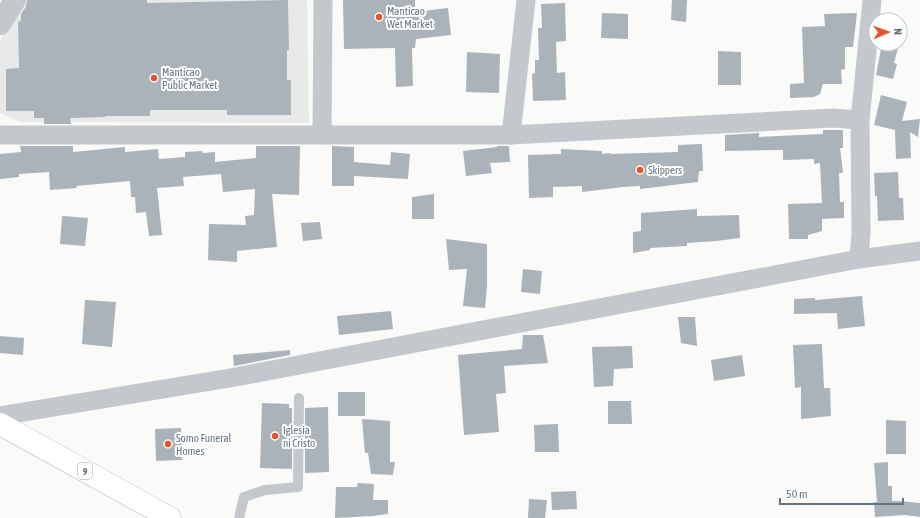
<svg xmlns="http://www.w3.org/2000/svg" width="920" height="518" font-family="'Asap Condensed',sans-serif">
  <rect width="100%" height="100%" fill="#fafaf8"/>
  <path fill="#e8e9e9" d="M22,0H307L309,123L20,122L0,113V42L4,32Z"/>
  <g fill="#aab3b9">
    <path d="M27,0H147V3L288,0L289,50H287V80H291V115H227V110H150V116H105V117L70,118L71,124H44V118H34V111H6V69L19,68L18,22L21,21V14L26,7Z"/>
    <path d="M343,0H415V12L448,8L451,35L416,39L415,48H412L413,86L396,87L395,48L344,49Z"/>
    <path d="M672,0H687L686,22L671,20Z"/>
    <path d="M565,3L566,41L556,42L557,73L565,72L566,100L533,101L532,74L535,73V60H539L538,28H542L541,4Z"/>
    <path d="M602,13L628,14V39L601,38Z"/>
    <path d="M857,13L853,47H845V69L841,70L842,84H823L820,94L814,97L790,98V84L804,83L802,27L825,26L824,14Z"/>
    <path d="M882,44H899L894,63L897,64L893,79L876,75Z"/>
    <path d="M718,51L741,52V85H718Z"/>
    <path d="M467,52L500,54L499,93L466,92Z"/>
    <path d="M881,95L907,102L902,121L920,119L918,137L910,132L911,158L896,159L895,130L874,125Z"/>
    <path d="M823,130H843V148H840L843,173H839L840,202H844V218L822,219V231L808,235V239H789L788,204L822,203L820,163L814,164V159L783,160V150L725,151V135L759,133V137L823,134Z"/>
    <path d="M702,144L703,171H699L698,182L640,189V186L623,187L582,192V186L553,187V197L529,198L528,155L561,154V149L602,151V154L610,153V154L678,152V145Z"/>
    <path d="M20,146H73V152L125,147V152L158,149L159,159L185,157V152L202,151L203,153L215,152V162L256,158V146H300L299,195L272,194L277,247L237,251V262L208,260L209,224L246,225L245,216L254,215L255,189L223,192L221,174L183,177L184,186L157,188L162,235L149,236L146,212L136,213L135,197H131L130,181L76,186L77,188L50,190L49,172L19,174V177L0,179V154L21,152Z"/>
    <path d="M332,146L354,147V162L390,165L391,152L410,154L408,179L354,176V186H332Z"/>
    <path d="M497,146H509L510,162L490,163L492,173L466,176L463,151L497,147Z"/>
    <path d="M898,172L899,198H903L904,220L878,221L877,196H875L874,173Z"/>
    <path d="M434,194V219H412V197Z"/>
    <path d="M697,209V216L739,215L740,238L716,241L687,243V246L650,248V250L633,253V232L641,231V213Z"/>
    <path d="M62,216L88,218L85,246L60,244Z"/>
    <path d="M320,222L322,239L303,241L301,223Z"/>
    <path d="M446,239L487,244V286L485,308L463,306L467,269L449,270Z"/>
    <path d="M523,269L542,271L540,294L521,292Z"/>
    <path d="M862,296L865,326L838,329L837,313L794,314V299L815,298V300Z"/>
    <path d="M85,300L116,302L112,347L82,344Z"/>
    <path d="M391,311L393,329L339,335L337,316Z"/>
    <path d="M678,317H695L697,346L681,343Z"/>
    <path d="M523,335H543L548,363L504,366L506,393L496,394L499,432L464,435L458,355L522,349Z"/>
    <path d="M0,336L24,338L23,355L0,353Z"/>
    <path d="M822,344L824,388H830L831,416L801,419V387L795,388L793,345Z"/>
    <path d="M632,346L633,368L614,369L613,386L594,387L592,347Z"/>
    <path d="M290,350V355L234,366L233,355Z"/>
    <path d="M742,355L745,376L714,381L711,360Z"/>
    <rect x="338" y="392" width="27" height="24"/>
    <path d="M608,401H631L632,424H608Z"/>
    <path d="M262,403L289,404V408H292V469L260,468Z"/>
    <path d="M328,407L329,472L305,473V408Z"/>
    <path d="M362,419L390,421V462H395L393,475L371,474L368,453H365Z"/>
    <path d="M886,420L906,421V454H886Z"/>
    <path d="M558,424L559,452H535L534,425Z"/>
    <path d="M181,428L182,460L156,461L155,429Z"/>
    <path d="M888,462V486H892V501H900L920,503V517L905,515L875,517L874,502H877L874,463Z"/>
    <path d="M358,483L374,484L373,500H388V514L372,516L335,518L336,487H357Z"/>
    <path d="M576,491L577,509L552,510L551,492Z"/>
    <path d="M529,499L547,500L545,518H528Z"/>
  </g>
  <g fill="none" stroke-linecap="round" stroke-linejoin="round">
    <defs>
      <path id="trunk" d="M0,424L170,518"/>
    </defs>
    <use href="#trunk" stroke="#b4b9bd" stroke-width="23"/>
    <path stroke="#c3c8cc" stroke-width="10" d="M239,518L244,497L265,490L298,487L299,398"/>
    <g stroke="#c3c8cc" stroke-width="19">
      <path d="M0,135H511L833,118L860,120"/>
      <path d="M322,135L323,0"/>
      <path d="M511,135L526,0"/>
      <path d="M859,259L861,232L860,120L872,0"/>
      <path d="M0,416L230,378L859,259L920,251"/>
    </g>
    <path stroke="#c3c8cc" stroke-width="22" d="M0,24L15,0"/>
    <use href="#trunk" stroke="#fff" stroke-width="22"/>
  </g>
  <g fill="#e4572e" stroke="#fff" stroke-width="1.5">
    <circle cx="379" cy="17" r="4"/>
    <circle cx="154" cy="78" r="4"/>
    <circle cx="640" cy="170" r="4"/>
    <circle cx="275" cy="436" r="4"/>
    <circle cx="168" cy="444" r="4"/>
  </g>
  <g text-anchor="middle" stroke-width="4" stroke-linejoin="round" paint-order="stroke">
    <rect fill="#fff" stroke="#939fa8" stroke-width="1" x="78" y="463" width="14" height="16" rx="3"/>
    <g font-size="10" font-weight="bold" fill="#657683">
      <text x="85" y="475">9</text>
    </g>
    <g font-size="11" fill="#657683" stroke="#fff" text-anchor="start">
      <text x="387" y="15">Manticao<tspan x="387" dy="13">Wet Market</tspan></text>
      <text x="162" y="76">Manticao<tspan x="162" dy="13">Public Market</tspan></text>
      <text x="648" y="174">Skippers</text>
      <text x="283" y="434">Iglesia<tspan x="283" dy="13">ni Cristo</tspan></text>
      <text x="176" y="442">Somo Funeral<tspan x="176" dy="13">Homes</tspan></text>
    </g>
  </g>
  <g transform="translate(888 32) rotate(88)"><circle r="19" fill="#ffffff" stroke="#c1c8cd"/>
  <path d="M0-3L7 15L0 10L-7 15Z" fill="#e4572e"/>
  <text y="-6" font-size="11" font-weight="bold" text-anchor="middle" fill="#657683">N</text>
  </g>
  <path d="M780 498v6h123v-6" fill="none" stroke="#657683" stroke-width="2"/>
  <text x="786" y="498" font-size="12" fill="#657683" stroke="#ffffff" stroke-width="3" paint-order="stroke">50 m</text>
</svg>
